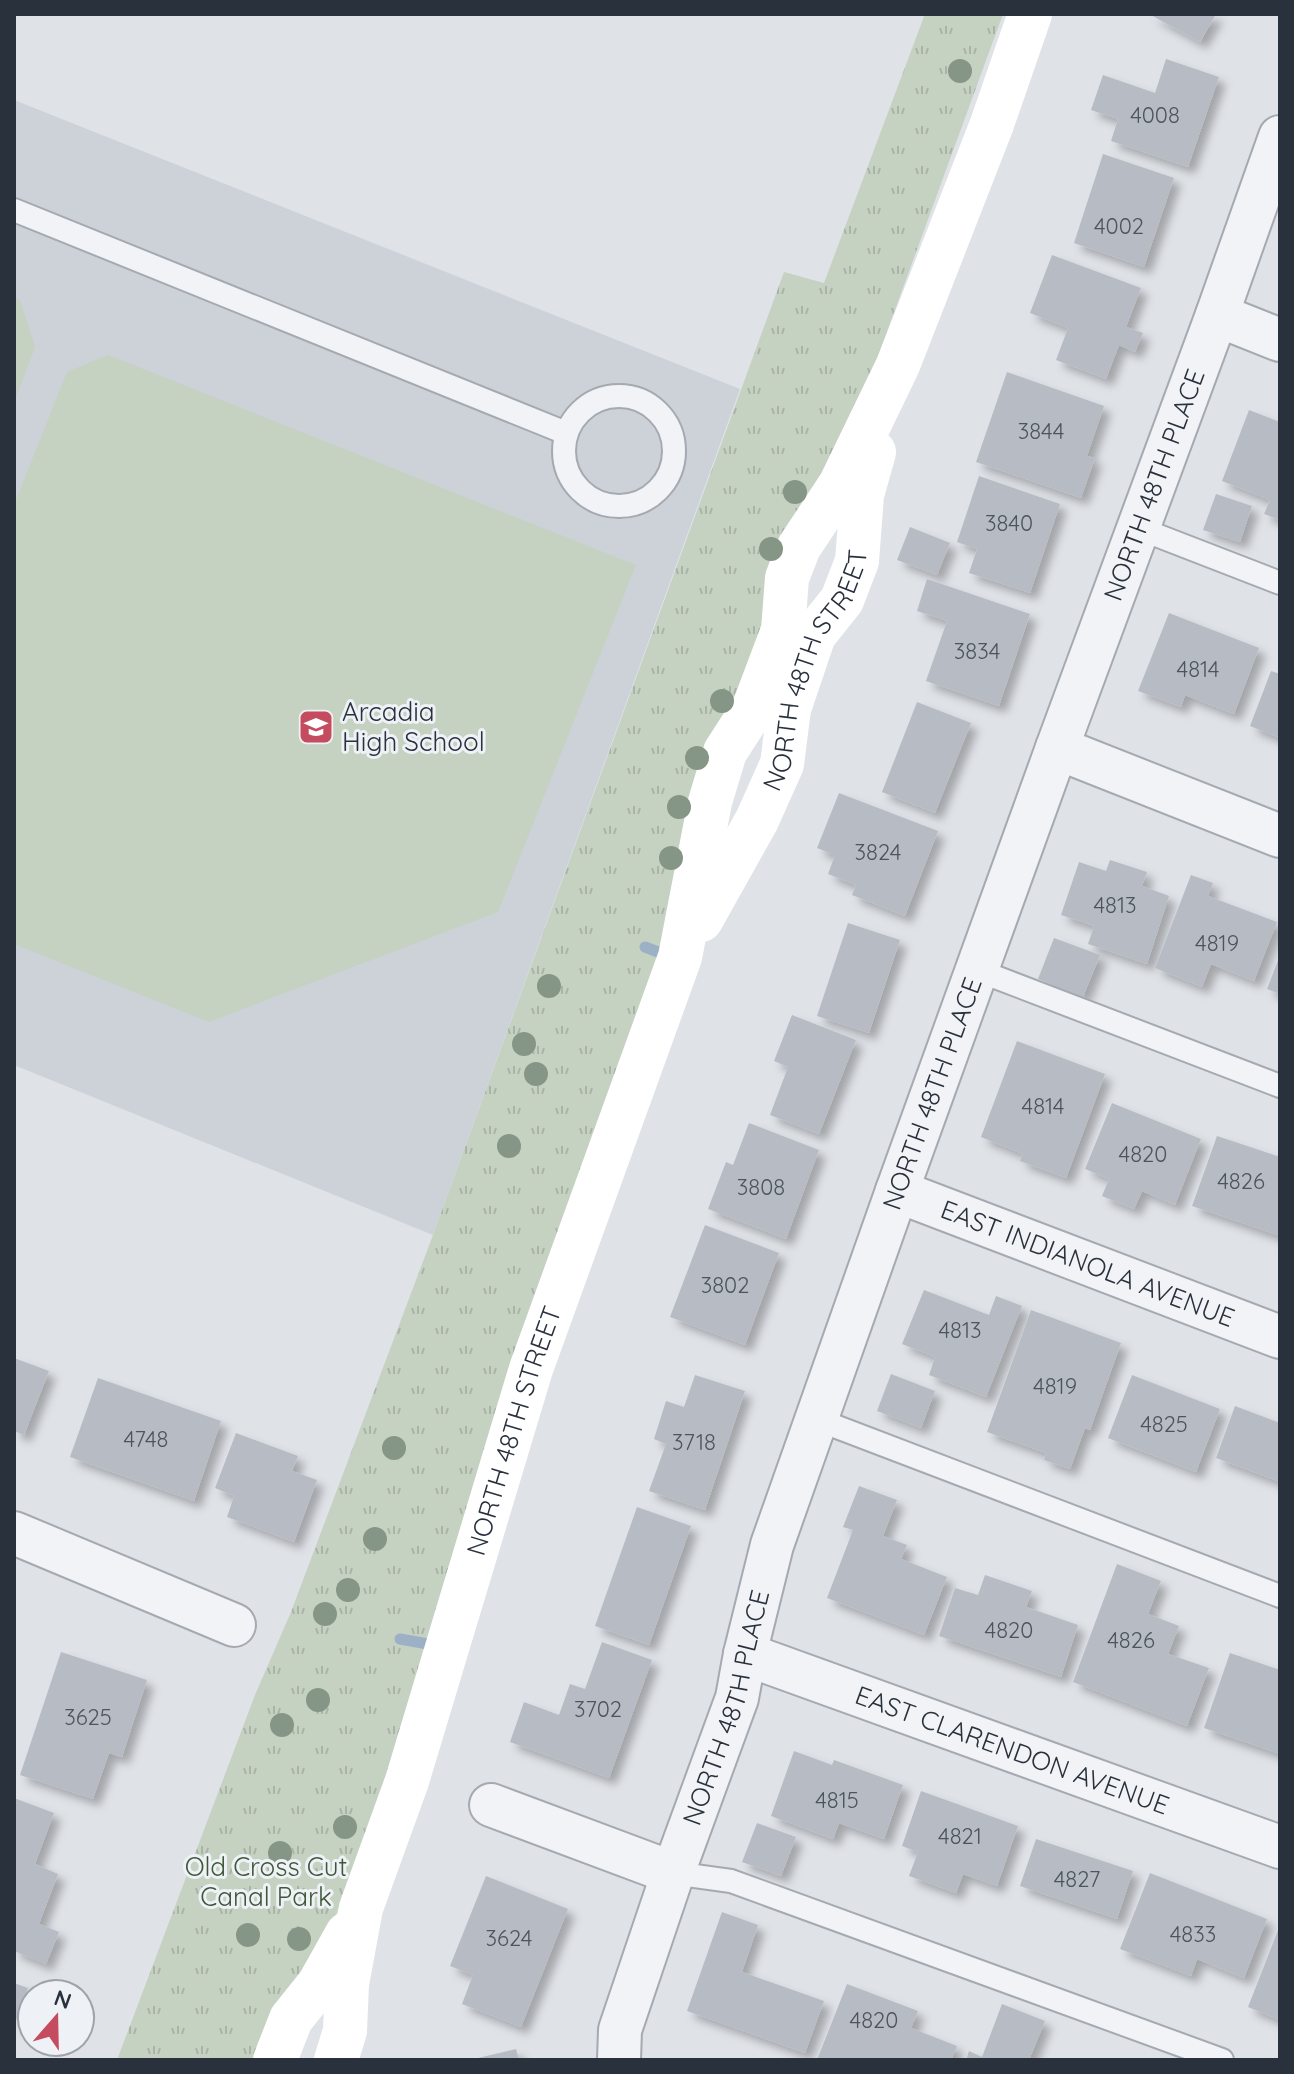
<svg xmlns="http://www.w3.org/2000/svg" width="1294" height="2074" font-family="Quicksand,sans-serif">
  <defs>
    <pattern id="grass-tufts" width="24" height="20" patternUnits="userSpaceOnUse" patternTransform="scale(2)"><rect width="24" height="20" fill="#c5d1c1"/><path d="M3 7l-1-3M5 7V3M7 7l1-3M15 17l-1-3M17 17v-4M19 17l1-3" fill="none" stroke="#a9b4a7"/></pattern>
    <filter id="shadow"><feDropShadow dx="7" dy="7" stdDeviation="4" flood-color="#0004"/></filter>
  </defs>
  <rect width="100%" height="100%" fill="#dfe2e7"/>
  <path fill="#cdd2d9" d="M14,100L740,389L433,1235L14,1065Z"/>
  <path fill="url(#grass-tufts)" d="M925,14H1003L508,1369L373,1818L324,1946L266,2060H117L255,1695L291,1612L433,1235L784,272L824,283Z"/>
  <g fill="#c5d1c1">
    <path d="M14,297L20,300L35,347L14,403Z"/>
    <path d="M108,355L636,565L498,912L209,1022L14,944V505L67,372Z"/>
  </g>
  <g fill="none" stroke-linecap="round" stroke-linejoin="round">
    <g stroke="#9cb1c5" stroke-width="11">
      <path d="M645,947L671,957"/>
      <path d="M400,1639L439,1646"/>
    </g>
  </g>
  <g fill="#b7bcc4" filter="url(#shadow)">
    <path d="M1149,14H1216L1200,42Z"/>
    <path d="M1166,59L1219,77L1188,167L1111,141L1118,119L1091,110L1103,75L1155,93Z"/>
    <path d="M1103,154L1174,178L1144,267L1074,243Z"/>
    <path d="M1052,255L1141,288L1126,327L1143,333L1135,352L1119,345L1106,379L1056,360L1068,328L1030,313Z"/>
    <path d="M1007,372L1104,406L1087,456L1095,458L1081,498L976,462Z"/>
    <path d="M1249,410L1280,422V520L1264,514L1270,500L1222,481Z"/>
    <path d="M979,476L1060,504L1030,593L969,573L977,549L957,542Z"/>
    <path d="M1216,494L1252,506L1240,542L1203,530Z"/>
    <path d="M910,527L950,543L937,575L897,560Z"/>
    <path d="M927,579L1030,614L999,706L926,681L947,621L917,611Z"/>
    <path d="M1169,613L1259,648L1234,714L1185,695L1181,707L1138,691Z"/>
    <path d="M1271,671L1280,674V738L1250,726Z"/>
    <path d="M917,702L971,723L935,813L882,792Z"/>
    <path d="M839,793L938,831L905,916L852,895L856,885L828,874L835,855L817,848Z"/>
    <path d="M1110,860L1147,872L1142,886L1169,896L1147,964L1088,944L1094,926L1061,915L1079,862L1106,871Z"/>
    <path d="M1191,875L1213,883L1208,896L1277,922L1254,981L1211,964L1202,987L1155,968Z"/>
    <path d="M848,923L900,940L869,1033L817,1016Z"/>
    <path d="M1054,938L1100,955L1083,997L1038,979Z"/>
    <path d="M1280,955V994L1267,989Z"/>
    <path d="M792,1015L856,1040L819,1134L770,1115L788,1067L774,1061Z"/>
    <path d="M1017,1041L1105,1074L1066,1178L1020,1161L1023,1154L981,1137Z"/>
    <path d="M1112,1103L1201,1139L1175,1205L1142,1191L1134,1209L1102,1196L1109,1179L1085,1169Z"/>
    <path d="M749,1123L819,1150L786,1239L708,1209L726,1162L733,1165Z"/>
    <path d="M1217,1136L1280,1157V1236L1192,1206Z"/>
    <path d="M705,1225L779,1253L745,1345L670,1317Z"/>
    <path d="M924,1290L989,1315L996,1296L1022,1306L986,1397L929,1375L935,1357L902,1344Z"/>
    <path d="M1031,1310L1121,1343L1090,1430L1085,1428L1070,1469L1044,1460L1046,1453L987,1432Z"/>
    <path d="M14,1358L49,1371L24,1435L14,1431Z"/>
    <path d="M891,1374L935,1391L921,1428L877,1411Z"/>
    <path d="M695,1375L745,1391L705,1510L649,1491L666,1444L654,1439L666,1401L684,1407Z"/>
    <path d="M1132,1375L1220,1409L1196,1472L1108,1438Z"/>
    <path d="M98,1378L221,1421L194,1501L70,1457Z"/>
    <path d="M1235,1406L1280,1423V1482L1216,1458Z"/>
    <path d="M236,1433L298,1456L292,1471L317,1480L294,1542L227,1517L234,1496L215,1488Z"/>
    <path d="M859,1486L897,1500L883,1536L907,1545L901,1559L947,1577L924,1635L827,1598L853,1530L843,1527Z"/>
    <path d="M637,1507L691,1526L649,1645L595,1626Z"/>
    <path d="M1117,1564L1161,1581L1148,1614L1179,1626L1168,1654L1209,1668L1187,1726L1073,1682Z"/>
    <path d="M985,1575L1032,1591L1026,1607L1078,1625L1061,1677L939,1636L955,1588L978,1595Z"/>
    <path d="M602,1642L652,1660L609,1778L510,1742L524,1702L559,1715L570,1684L585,1689Z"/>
    <path d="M61,1652L147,1680L122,1757L109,1753L93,1799L20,1775Z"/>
    <path d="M1230,1653L1280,1670V1754L1204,1728Z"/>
    <path d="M794,1751L832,1765L834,1760L903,1785L884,1839L839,1823L833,1839L771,1816Z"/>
    <path d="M921,1791L1018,1826L997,1886L963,1874L956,1893L909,1876L918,1852L902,1846Z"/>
    <path d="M14,1798L54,1813L35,1864L58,1874L39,1924L59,1932L46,1964L14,1951Z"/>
    <path d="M757,1823L796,1837L781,1876L742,1862Z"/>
    <path d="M1036,1839L1133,1871L1117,1919L1020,1886Z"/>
    <path d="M1150,1873L1267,1919L1244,1978L1197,1959L1191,1976L1120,1949Z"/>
    <path d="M486,1876L568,1909L521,2027L462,2004L473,1975L450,1966Z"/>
    <path d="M722,1912L758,1925L742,1972L824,2001L805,2053L687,2011Z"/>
    <path d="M1280,1925V2020L1248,2007Z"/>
    <path d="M14,1983L28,1988L14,2026Z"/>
    <path d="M847,1984L918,2011L911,2028L957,2046L951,2060H817Z"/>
    <path d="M1002,2004L1045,2021L1029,2060H966L969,2051L982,2057Z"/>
    <path d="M516,2049L519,2060H475L474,2059Z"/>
  </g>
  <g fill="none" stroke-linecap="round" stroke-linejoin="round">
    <defs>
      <g id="lane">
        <path d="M14,210L566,433"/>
        <circle cx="619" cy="451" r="55"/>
        <path d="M1138,528L1280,583"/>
        <path d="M977,970L1280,1086"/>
        <path d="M816,1419L1280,1596"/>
        <path d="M673,1873L731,1881L1222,2060"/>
      </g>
      <g id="street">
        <path d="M1217,315L1280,340"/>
        <path d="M1057,748L1280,836"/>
        <path id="s1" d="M897,1191L1280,1337"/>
        <path d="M14,1533L234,1625"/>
        <path id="s2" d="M745,1654L1280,1847"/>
        <path d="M491,1805L673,1873"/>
        <path id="s3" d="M619,2060L620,2030L673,1873L737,1698L745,1654L772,1545L897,1191L1057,748L1217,315L1280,137"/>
      </g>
    </defs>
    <use href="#lane" stroke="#a5a9b1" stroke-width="26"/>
    <use href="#street" stroke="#a5a9b1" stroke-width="46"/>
    <use href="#lane" stroke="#f1f3f6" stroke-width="22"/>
    <use href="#street" stroke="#f1f3f6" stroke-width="42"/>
    <g stroke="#fff" stroke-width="44">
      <path id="s4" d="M701,920L757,820L782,764L789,709L814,635L842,600L857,561L862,495L874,452"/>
      <path d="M275,2060L291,2019L319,1984L347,1934"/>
      <path id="s5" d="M336,2060L345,2031L347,1984L361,1908L407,1781L531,1369L680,957L710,802L725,752L754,707L783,630L787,578L799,547L840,485L898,365L992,124L1030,14"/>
    </g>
  </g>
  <g fill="#869686">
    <circle cx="960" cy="71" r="12"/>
    <circle cx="795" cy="492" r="12"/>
    <circle cx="771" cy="549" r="12"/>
    <circle cx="722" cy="701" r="12"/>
    <circle cx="697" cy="758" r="12"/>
    <circle cx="679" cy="807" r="12"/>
    <circle cx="671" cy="858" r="12"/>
    <circle cx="549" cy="986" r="12"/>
    <circle cx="524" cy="1044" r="12"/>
    <circle cx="536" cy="1074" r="12"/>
    <circle cx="509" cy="1146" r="12"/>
    <circle cx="394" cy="1448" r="12"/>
    <circle cx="375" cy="1539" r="12"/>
    <circle cx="348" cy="1590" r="12"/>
    <circle cx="325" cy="1614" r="12"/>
    <circle cx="318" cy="1700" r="12"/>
    <circle cx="282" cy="1725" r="12"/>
    <circle cx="345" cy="1827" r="12"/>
    <circle cx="280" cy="1853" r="12"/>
    <circle cx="248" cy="1935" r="12"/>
    <circle cx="299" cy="1939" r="12"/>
  </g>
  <defs>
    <symbol id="school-square" viewBox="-11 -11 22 22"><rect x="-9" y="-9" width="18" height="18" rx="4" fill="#c54b5f" stroke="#eef1f5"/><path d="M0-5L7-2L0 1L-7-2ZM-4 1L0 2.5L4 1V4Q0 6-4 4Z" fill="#fff"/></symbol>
  </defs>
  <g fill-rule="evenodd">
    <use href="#school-square" x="296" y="707" width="40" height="40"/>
  </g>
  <g text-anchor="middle" stroke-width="6" stroke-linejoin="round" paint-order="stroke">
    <g font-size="22" fill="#4c545f">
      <text x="1155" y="123">4008</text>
      <text x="1119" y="234">4002</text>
      <text x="1041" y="439">3844</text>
      <text x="1009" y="531">3840</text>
      <text x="977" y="659">3834</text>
      <text x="1198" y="677">4814</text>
      <text x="878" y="860">3824</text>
      <text x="1115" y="913">4813</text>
      <text x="1217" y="951">4819</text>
      <text x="1043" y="1114">4814</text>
      <text x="1143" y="1162">4820</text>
      <text x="1241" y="1189">4826</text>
      <text x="761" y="1195">3808</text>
      <text x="725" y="1293">3802</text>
      <text x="960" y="1338">4813</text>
      <text x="1055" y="1394">4819</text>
      <text x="1164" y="1432">4825</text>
      <text x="146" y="1447">4748</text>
      <text x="694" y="1450">3718</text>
      <text x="1009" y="1638">4820</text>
      <text x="1131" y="1648">4826</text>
      <text x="598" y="1717">3702</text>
      <text x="88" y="1725">3625</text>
      <text x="837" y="1808">4815</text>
      <text x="960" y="1844">4821</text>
      <text x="1077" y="1887">4827</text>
      <text x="1193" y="1942">4833</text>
      <text x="509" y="1946">3624</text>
      <text x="874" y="2028">4820</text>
    </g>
    <g font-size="26" fill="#29313d" stroke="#eef1f5">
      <text dy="9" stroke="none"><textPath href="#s3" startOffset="1666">NORTH 48TH PLACE</textPath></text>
      <text dy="9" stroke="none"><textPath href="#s4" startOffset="278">NORTH 48TH STREET</textPath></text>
      <text dy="9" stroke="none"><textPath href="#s3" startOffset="1018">NORTH 48TH PLACE</textPath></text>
      <text dy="9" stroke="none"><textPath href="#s1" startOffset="204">EAST INDIANOLA AVENUE</textPath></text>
      <text dy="9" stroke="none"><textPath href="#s5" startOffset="656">NORTH 48TH STREET</textPath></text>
      <text dy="9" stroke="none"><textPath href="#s3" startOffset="370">NORTH 48TH PLACE</textPath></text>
      <text dy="9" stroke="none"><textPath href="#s2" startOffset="284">EAST CLARENDON AVENUE</textPath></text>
    </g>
    <g font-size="26" fill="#29313d" stroke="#eef1f5" text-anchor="start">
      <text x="342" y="721">Arcadia<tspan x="342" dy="30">High School</tspan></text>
    </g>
    <g font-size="26" fill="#3e5837" stroke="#eef1f5">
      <text x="266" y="1876">Old Cross Cut<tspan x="266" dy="30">Canal Park</tspan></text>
    </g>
  </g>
  <rect width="1294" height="2074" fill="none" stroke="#29313d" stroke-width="32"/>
  <g transform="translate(56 2018) rotate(20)"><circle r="38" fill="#eef1f5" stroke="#9fa4ab" stroke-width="2"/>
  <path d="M0-6L14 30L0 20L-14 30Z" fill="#c54b5f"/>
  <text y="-12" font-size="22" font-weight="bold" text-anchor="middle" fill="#29313d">N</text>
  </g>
</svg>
